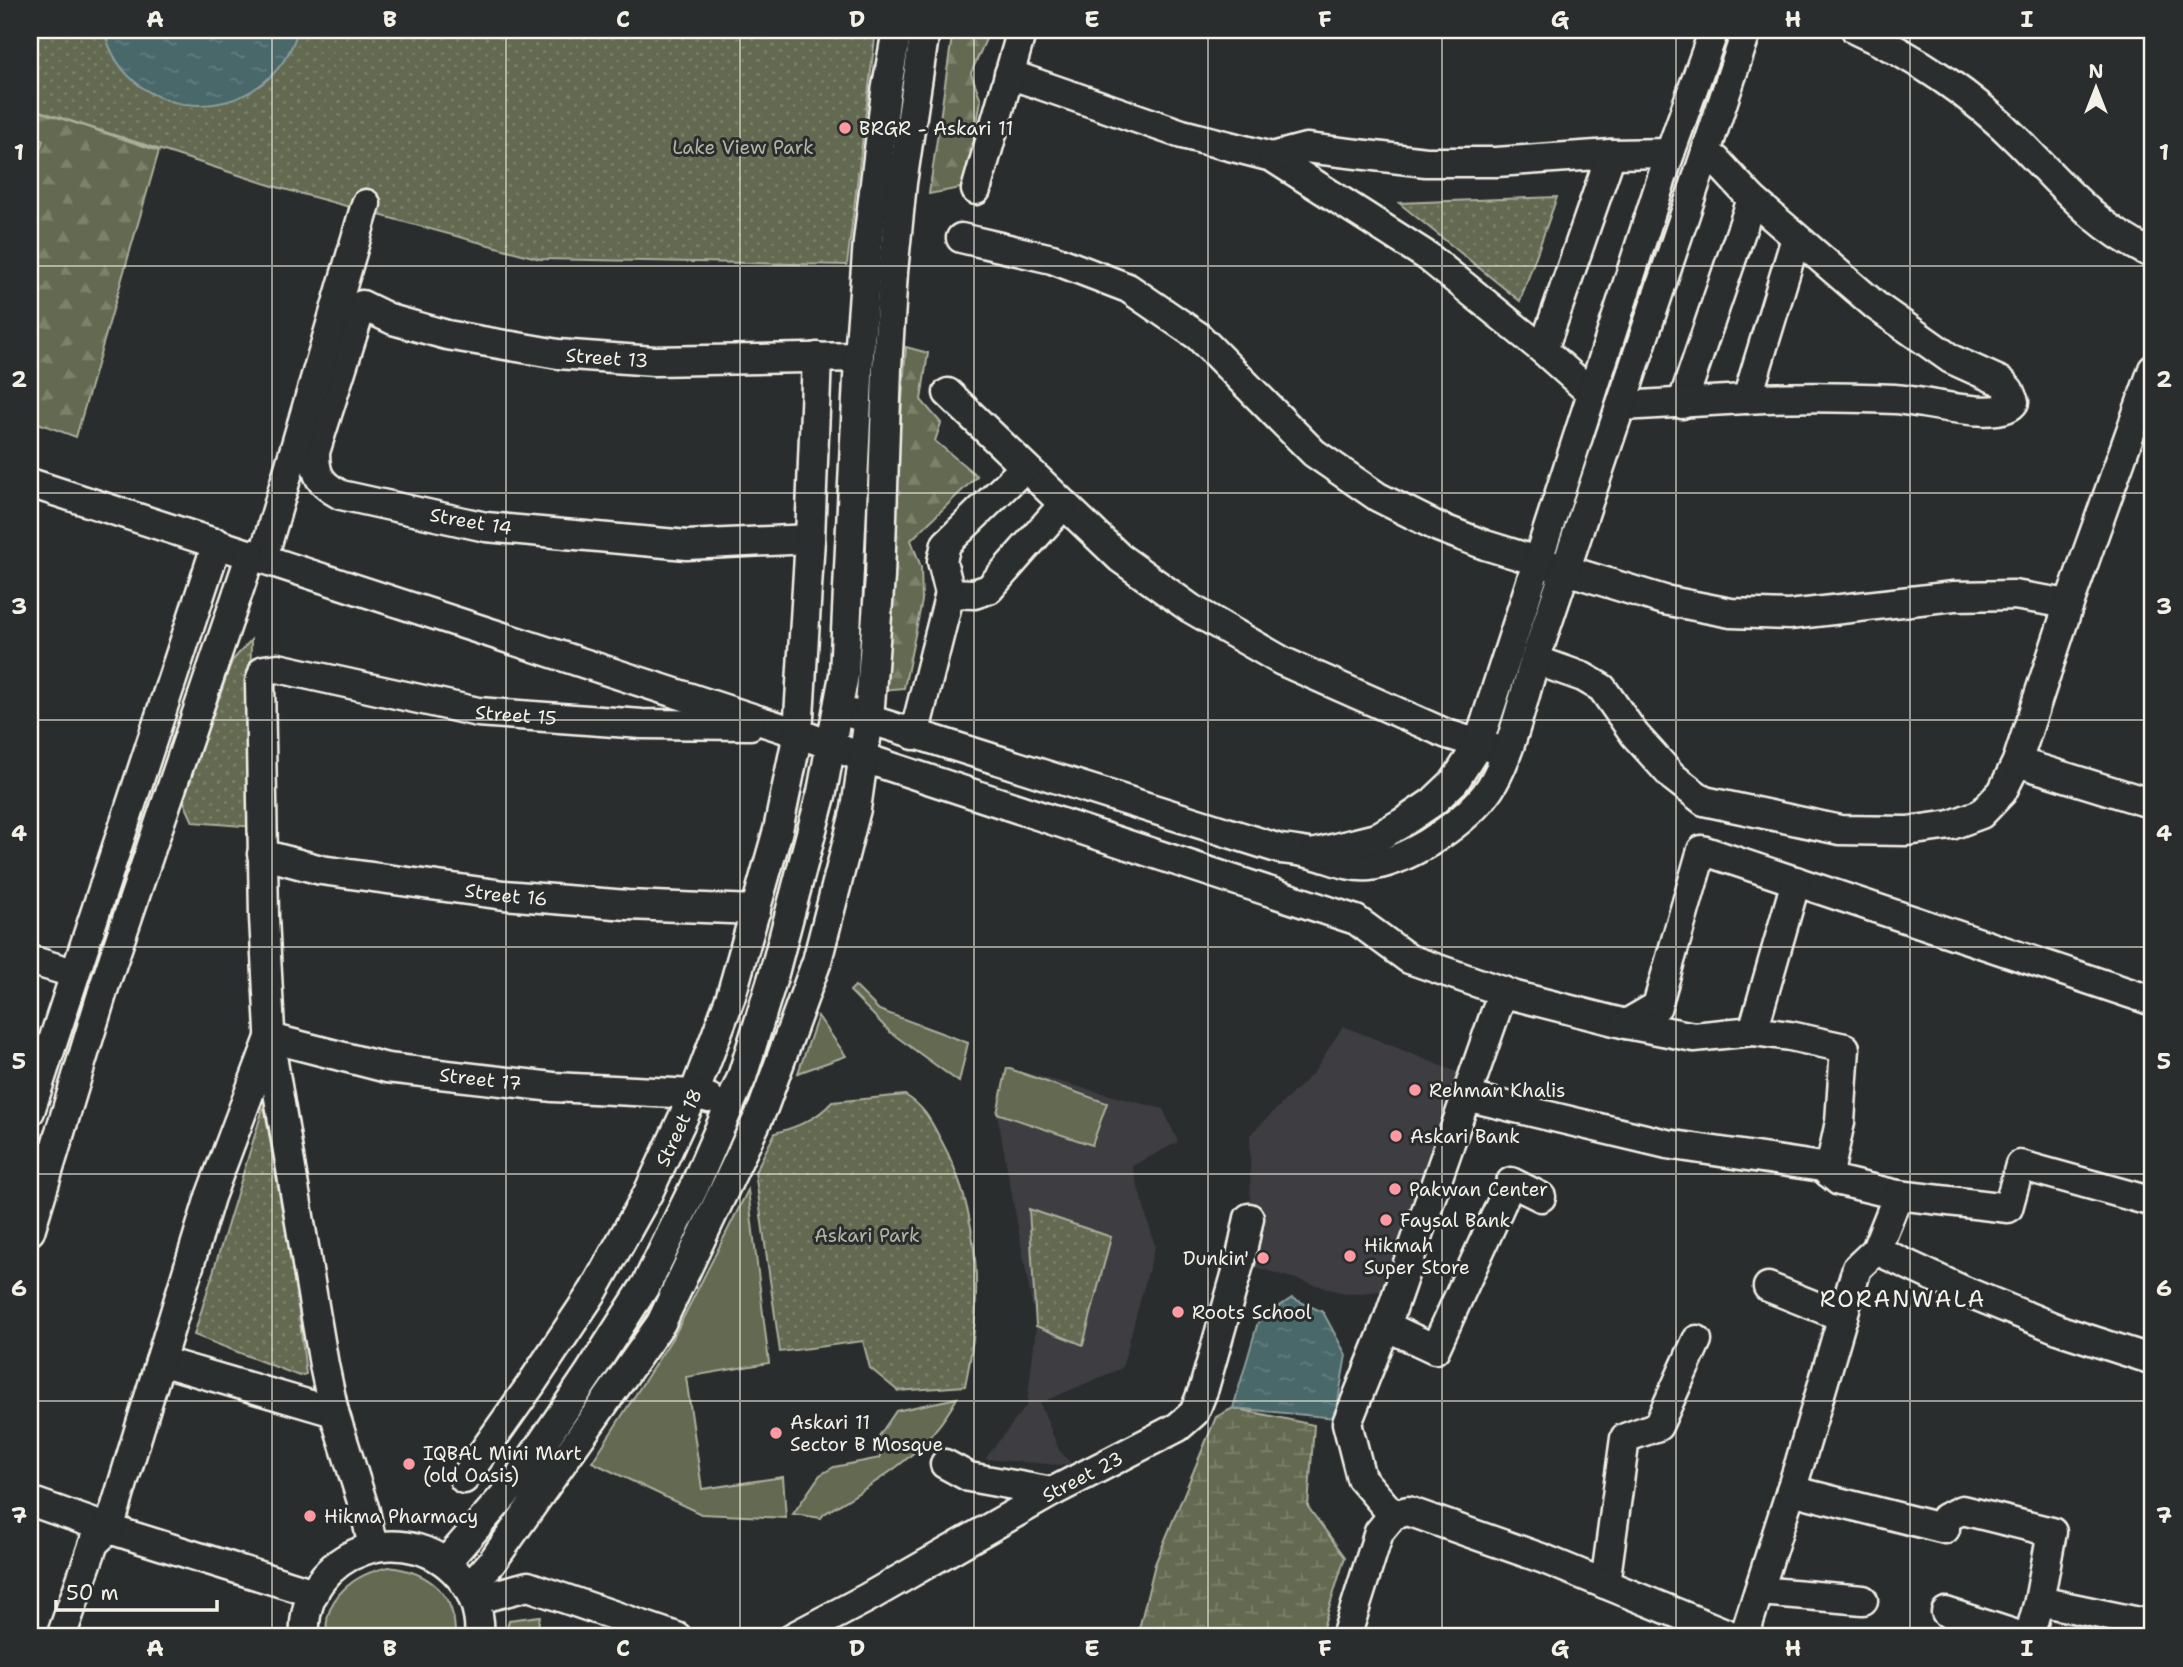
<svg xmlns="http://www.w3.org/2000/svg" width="2183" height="1667" font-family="'Shantell Sans',sans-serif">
  <defs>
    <pattern id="forest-firs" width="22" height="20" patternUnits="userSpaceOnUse" patternTransform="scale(1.75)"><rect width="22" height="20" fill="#646b51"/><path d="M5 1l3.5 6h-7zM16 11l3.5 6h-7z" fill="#7b816a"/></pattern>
    <pattern id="wetland-marsh" width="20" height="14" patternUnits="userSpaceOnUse" patternTransform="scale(1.75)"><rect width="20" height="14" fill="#646b51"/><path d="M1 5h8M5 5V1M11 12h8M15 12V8" fill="none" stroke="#7b816a"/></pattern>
    <pattern id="park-dots" width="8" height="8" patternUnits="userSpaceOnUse" patternTransform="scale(1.75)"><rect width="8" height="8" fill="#646b51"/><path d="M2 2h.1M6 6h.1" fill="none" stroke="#7b816a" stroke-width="1.8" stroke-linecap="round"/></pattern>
    <pattern id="water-ripples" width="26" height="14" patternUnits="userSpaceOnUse" patternTransform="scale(1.75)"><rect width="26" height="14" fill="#48676a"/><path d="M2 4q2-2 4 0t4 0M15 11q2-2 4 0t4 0" fill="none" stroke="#637d7f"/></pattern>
  </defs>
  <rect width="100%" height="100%" fill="#2a2d2e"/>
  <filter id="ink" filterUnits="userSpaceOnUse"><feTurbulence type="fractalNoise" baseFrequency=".0143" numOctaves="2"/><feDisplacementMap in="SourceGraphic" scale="14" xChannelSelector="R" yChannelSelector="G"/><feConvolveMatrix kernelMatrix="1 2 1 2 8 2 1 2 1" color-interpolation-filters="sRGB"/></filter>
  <g filter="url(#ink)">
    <g fill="#3c3d43">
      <path d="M1343,1026L1459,1073L1382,1291L1347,1294L1251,1266L1250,1135L1314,1072Z"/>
      <path d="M1007,1068L1163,1109L1178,1142L1132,1166L1155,1246L1122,1368L1040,1403L1059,1450L1073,1466L985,1459L1027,1405L1036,1326L997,1113Z"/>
    </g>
    <g fill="#646b51" stroke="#acae9c" stroke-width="2">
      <path d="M855,986L879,1010L968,1043L959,1082L890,1032L850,991Z"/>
      <path d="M818,1016L846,1056L798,1073Z"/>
      <path d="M1007,1068L1107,1103L1092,1145L997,1113Z"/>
      <path d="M748,1190L769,1363L686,1377L702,1489L783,1477L786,1518L701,1514L592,1462L676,1332Z"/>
      <path d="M957,1398C926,1455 878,1481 824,1514L821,1518L793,1514L820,1475L834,1467L880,1458L879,1436L896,1411Z"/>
      <path d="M389,1567C430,1572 456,1594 455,1637H327C322,1598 354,1574 389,1567Z"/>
      <path d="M540,1616L536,1637H505L509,1620Z"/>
    </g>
    <g fill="url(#forest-firs)" stroke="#acae9c" stroke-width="2">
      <path d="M953,30H990L971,73L981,100L966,187L929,194Z"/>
      <path d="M30,108L159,151L76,437L30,420V181L43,140L30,136Z"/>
      <path d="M906,347L928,353L921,400L941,423L935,441L977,476L911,540L921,567L922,601L904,688L881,690Z"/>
    </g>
    <path fill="url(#wetland-marsh)" stroke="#acae9c" stroke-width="2" d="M1233,1408L1314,1425L1308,1507L1345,1557L1320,1637H1137L1155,1564L1216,1417Z"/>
    <g fill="url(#park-dots)" stroke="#acae9c" stroke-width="2">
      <path d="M30,30H876L847,265L540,259L273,186L30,108Z"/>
      <path d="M1557,197L1520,301L1399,203Z"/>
      <path d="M251,640L250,708L254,827L193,822L183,800L232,661Z"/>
      <path d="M905,1095C924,1106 931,1121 941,1140C982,1215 983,1304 965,1386L898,1391L870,1368L863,1341L780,1352L755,1172L775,1133C797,1127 817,1119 832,1102Z"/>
      <path d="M264,1105L297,1296L306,1374L299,1376L194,1335Z"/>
      <path d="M1029,1209L1111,1237L1083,1345L1036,1326Z"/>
    </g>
    <g fill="url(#water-ripples)" stroke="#8d9e9c" stroke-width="2">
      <path d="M104,30H298C269,129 129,131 104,30Z"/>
      <path d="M1292,1298L1323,1312L1346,1355L1335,1418L1233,1408L1260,1315L1272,1311Z"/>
    </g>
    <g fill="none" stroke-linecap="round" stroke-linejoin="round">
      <defs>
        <g id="minor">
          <path d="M1856,30C1914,56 1974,96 2019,142C2062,185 2096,228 2153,254"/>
          <path d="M1009,74L1182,134L1272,157L1427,256L1543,350L1591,393"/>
          <path d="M1272,157L1306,148L1426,162H1496L1611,154L1670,153"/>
          <path d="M976,190L1022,30"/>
          <path d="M961,238L1052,259L1128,288L1198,336L1314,453L1378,497L1438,527L1485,545L1664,600L1731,613L1789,615L1954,596L2014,595L2069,604"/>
          <path d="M1543,350L1611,154"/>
          <path d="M948,393L1120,558L1190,608L1282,661L1447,734L1495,749"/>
          <path d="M1747,399L1796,238"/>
          <path d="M1682,404L1752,199"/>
          <path d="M1622,406C1663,404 1704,401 1745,399C1794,396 1846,397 1895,399C1919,400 2002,423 2014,402L2009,390L2002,382L1951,359L1876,306L1752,199L1716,160L1705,156"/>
          <path d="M1024,468L946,544L942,561L950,593L974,594L989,589L1063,505"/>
          <path d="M30,483L798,733L864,758L1356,920L1409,959L1516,996L1626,1024L1657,1006L1702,850L2153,1001"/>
          <path id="s1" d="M810,539L687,545L486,527L341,495C320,484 315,475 315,452L362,305L393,320L447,335L558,354L654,361L859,357"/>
          <path d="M263,558L366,204"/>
          <path d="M1535,660L1583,677L1602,688L1635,735L1673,777L1704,801L1840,830L1907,831L1951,825L1981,814L2002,792L2017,762L2069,604L2153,369"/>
          <path d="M852,714L1280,849C1290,850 1301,851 1312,854C1331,858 1348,868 1369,866C1389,864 1411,853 1428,843C1450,829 1469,815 1485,795C1509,765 1523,698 1535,660L1747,30"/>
          <path d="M914,735L950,593"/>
          <path d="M2017,762L2153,804"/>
          <path d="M1316,853L1376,838L1402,823L1433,802L1455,781L1478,745L1670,153L1714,30"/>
          <path id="s2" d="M262,854L321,870L504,895L627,905L756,910"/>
          <path d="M30,960L73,973"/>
          <path d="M1626,1024L1694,1037L1753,1031L1796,881"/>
          <path d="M1753,1031L1790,1036L1845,1048L1840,1122L1829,1173"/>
          <path d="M1465,1096L1667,1144L1822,1167L1839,1181L1898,1195L1876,1250L1857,1268L1800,1462L1744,1637"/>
          <path d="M30,1111L217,543"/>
          <path d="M1898,1195L2008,1208L2020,1165L2153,1202"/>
          <path d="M30,1231L106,981L251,554"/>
          <path d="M1876,1250L1962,1290L2063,1331L2153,1360"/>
          <path d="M1768,1287L1843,1317"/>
          <path d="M1386,1326L1435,1349L1511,1182L1541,1197"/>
          <path d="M160,1361L334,1412"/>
          <path d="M945,1464L969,1477L1052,1492"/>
          <path id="s3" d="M464,1479L530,1386L594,1290L648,1193L694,1094L731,996L778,830L798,733L810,539L817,357"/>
          <path d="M1791,1490L1945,1529V1518L1962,1510L2052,1532L2039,1601"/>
          <path d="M30,1501L109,1529L314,1593"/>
          <path d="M1393,1515L1361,1478L1347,1423L1386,1326L1503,991"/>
          <path id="s4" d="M373,1547L365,1511L334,1412L324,1365L271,1050L264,917L260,682L264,670L278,668L478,712L642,724L750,725"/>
          <path d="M446,1562L515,1483L590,1372L647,1283L695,1185L742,1077L773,977L822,792L844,675L859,357L868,241L886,92L897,30"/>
          <path d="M1605,1584L1625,1438L1658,1426L1697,1340"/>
          <path d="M469,1588L492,1562L661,1323L763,1108L817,961L856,809L869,718L880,577L887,368L893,272L902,183L925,30"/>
          <path d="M1759,1591L1863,1600"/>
          <path d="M474,1600L528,1586L677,1637"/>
          <path d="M1946,1612L2023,1637"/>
          <path id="s5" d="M61,1637L94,1543L109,1529L210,1197L270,1038L387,1068L553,1087L694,1094L709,1098"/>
          <path d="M305,1637C299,1550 413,1512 464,1582C475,1597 481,1618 479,1637"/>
          <path id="s6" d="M793,1637L867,1598L1052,1492L1178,1427L1194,1413L1204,1388L1240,1261L1249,1218"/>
          <path d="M1346,1637L1379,1532L1393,1515L1408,1511L1544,1559L1735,1637"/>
          <path d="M2029,1637L2039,1601L2153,1625"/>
        </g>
      </defs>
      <use href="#minor" stroke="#f4f1e8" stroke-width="33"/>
      <use href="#minor" stroke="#2a2d2e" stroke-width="28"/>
    </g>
  </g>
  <path fill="none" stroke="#f4f1e8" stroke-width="2" stroke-opacity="0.55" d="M272,30V1637M506,30V1637M740,30V1637M974,30V1637M1208,30V1637M1442,30V1637M1676,30V1637M1910,30V1637M30,266H2153M30,493H2153M30,720H2153M30,947H2153M30,1174H2153M30,1401H2153"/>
  <g fill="#ff9aa2" stroke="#2a2d2e" stroke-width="2.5">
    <circle cx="845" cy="128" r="7"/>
    <circle cx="1415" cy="1090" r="7"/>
    <circle cx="1396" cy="1136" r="7"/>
    <circle cx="1395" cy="1189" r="7"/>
    <circle cx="1386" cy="1220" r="7"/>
    <circle cx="1350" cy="1256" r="7"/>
    <circle cx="1263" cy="1258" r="7"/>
    <circle cx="1178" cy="1312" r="7"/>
    <circle cx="776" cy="1433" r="7"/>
    <circle cx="409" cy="1464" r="7"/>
    <circle cx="310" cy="1516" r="7"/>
  </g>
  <g text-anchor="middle" stroke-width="6" stroke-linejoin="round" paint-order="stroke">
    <g font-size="19" fill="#f4f1e8" stroke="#2a2d2e" text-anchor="start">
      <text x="859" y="135">BRGR - Askari 11</text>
      <text x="1429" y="1097">Rehman Khalis</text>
      <text x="1410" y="1143">Askari Bank</text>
      <text x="1409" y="1196">Pakwan Center</text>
      <text x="1400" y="1227">Faysal Bank</text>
      <text x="1364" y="1252">Hikmah<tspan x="1364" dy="22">Super Store</tspan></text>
      <text x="1249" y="1265" text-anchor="end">Dunkin'</text>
      <text x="1192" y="1319">Roots School</text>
      <text x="790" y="1429">Askari 11<tspan x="790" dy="22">Sector B Mosque</tspan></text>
      <text x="423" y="1460">IQBAL Mini Mart<tspan x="423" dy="22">(old Oasis)</tspan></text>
      <text x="324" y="1523">Hikma Pharmacy</text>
    </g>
    <g font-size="19" fill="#b3b5a4" stroke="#2a2d2e">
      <text x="743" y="154">Lake View Park</text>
      <text x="867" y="1242">Askari Park</text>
    </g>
    <g font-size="19" fill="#f4f1e8" stroke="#2a2d2e">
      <text dy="7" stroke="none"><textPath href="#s1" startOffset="934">Street 13</textPath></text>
      <text transform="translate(471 521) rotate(10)" y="7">Street 14</text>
      <text dy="7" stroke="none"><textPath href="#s4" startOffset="1146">Street 15</textPath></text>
      <text dy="7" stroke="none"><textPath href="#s2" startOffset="248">Street 16</textPath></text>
      <text dy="7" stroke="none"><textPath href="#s5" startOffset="852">Street 17</textPath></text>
      <text dy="7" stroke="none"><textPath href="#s3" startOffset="413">Street 18</textPath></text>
      <text dy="7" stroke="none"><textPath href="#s6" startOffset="331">Street 23</textPath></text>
    </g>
    <g font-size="23" letter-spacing="2" fill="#f4f1e8" stroke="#2a2d2e">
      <text x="1903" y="1307">RORANWALA</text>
    </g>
  </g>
  <rect width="2183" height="1667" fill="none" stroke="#2a2d2e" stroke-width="77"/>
  <g transform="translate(2096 88)" stroke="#2a2d2e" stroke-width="5" paint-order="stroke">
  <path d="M0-5L12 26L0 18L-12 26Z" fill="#f4f1e8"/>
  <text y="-10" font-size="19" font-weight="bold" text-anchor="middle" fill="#f4f1e8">N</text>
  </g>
  <path d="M56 1600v10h161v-10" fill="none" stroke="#f4f1e8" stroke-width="3.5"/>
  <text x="66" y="1600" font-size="21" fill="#f4f1e8" stroke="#2a2d2e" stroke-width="5" paint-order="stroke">50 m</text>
  <rect x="38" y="38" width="2106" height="1590" fill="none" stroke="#f4f1e8" stroke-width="2.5"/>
  <g font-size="23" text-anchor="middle" font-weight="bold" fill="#f4f1e8">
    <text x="155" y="27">A</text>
    <text x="390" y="27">B</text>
    <text x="623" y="27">C</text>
    <text x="857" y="27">D</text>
    <text x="1092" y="27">E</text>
    <text x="1325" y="27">F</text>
    <text x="1560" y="27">G</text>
    <text x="1793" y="27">H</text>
    <text x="2027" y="27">I</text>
    <text x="19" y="160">1</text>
    <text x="2164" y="160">1</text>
    <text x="19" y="387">2</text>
    <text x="2164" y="387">2</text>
    <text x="19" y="614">3</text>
    <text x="2164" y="614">3</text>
    <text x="19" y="841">4</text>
    <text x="2164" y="841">4</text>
    <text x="19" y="1069">5</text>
    <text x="2164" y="1069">5</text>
    <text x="19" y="1296">6</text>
    <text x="2164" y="1296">6</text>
    <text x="19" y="1523">7</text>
    <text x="2164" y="1523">7</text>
    <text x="155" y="1656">A</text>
    <text x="390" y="1656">B</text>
    <text x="623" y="1656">C</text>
    <text x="857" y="1656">D</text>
    <text x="1092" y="1656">E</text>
    <text x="1325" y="1656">F</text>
    <text x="1560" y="1656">G</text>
    <text x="1793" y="1656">H</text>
    <text x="2027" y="1656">I</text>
  </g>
</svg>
